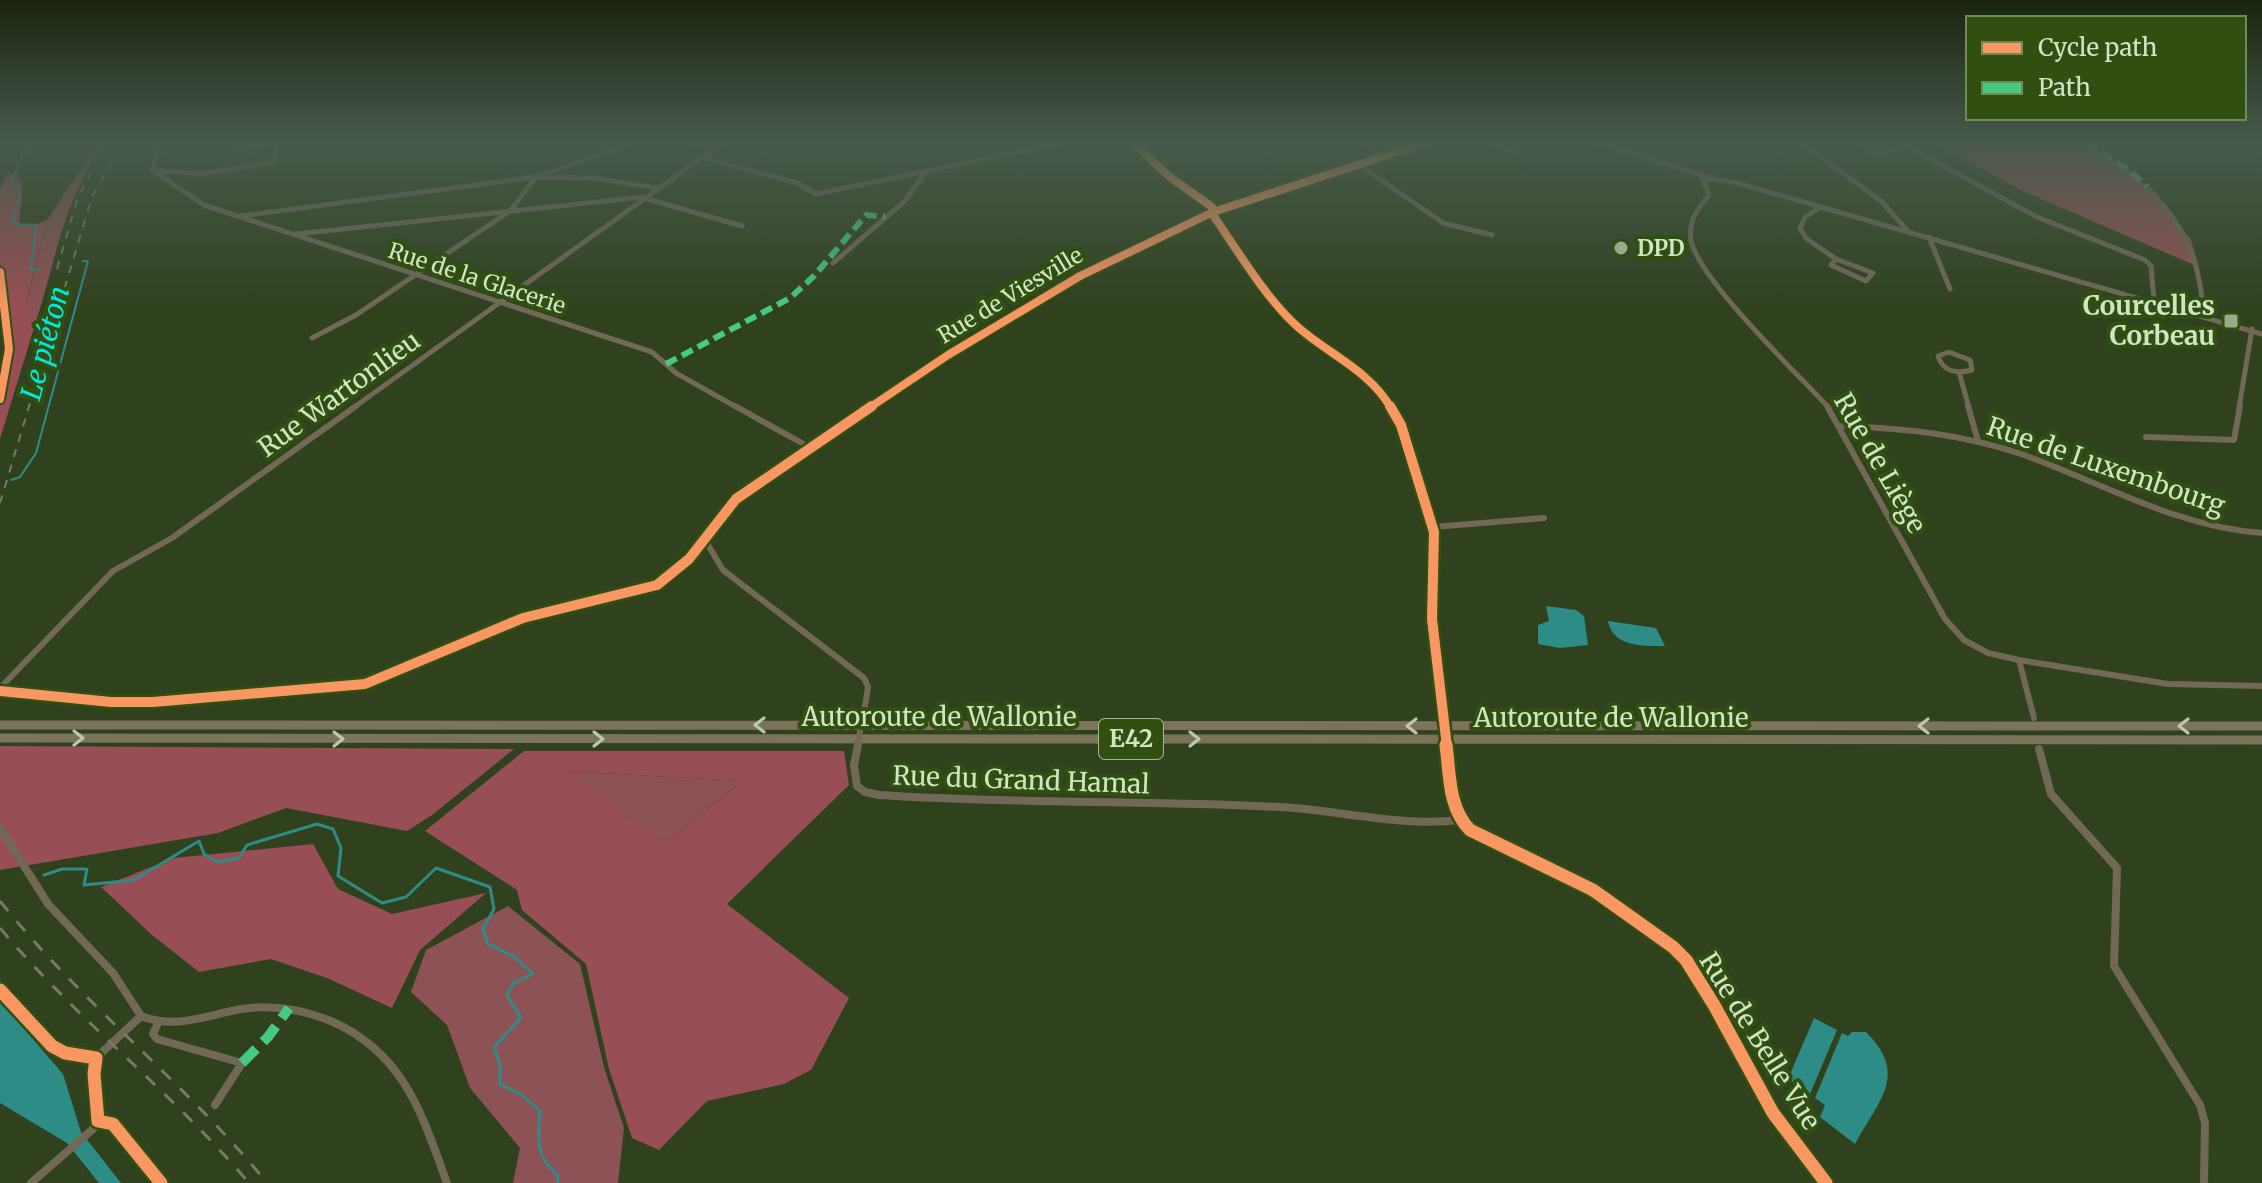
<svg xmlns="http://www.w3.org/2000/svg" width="2262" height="1183" font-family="Merriweather,serif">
  <rect width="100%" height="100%" fill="#30411e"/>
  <g fill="#8d5255">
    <path d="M99,143H106C63,195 55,266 34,328L26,304L47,220Z"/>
    <path d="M566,771L742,781L664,844Z"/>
    <path d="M508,906L580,964L604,1067L624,1128L618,1183H513L520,1148L470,1088L447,1025L411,992L426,950Z"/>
  </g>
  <g fill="#974f55" fill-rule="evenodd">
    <path d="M1933,143H2087L2129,170L2147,187L2191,240L2199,267L2025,192Z"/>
    <path d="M16,173L23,188L19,223L37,224L47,220L26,303L34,328L0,439V397L9,340L0,261V189L8,174Z"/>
    <path d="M0,746L514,749L432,815L407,831L286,808L218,833L0,870Z"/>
    <path d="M524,751H844L849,785L727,904L849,998L811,1070L784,1084L707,1101L659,1150L632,1138L609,1069L586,964L522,910L517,890L425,831ZM568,771L740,781L741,782L664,844Z"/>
    <path d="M313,844L338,889L392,914L486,893L420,950L392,1008L327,978L271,959L199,972L152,935L101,887L174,858Z"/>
  </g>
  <g fill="#2e8c86">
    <path d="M1546,606L1576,610L1584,616L1588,645L1560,648L1538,644V625L1549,621Z"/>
    <path d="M1608,621L1656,628L1665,646C1642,646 1613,647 1608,621Z"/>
    <path d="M0,1001L63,1074L81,1132L121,1183H99L67,1143L0,1103Z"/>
    <path d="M1814,1018L1837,1030L1810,1094L1788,1079Z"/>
    <path d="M1852,1032H1866C1909,1075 1879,1100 1855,1144L1820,1117L1825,1105L1815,1098L1842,1033L1848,1036Z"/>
  </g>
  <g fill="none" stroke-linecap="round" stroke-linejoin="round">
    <g stroke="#2e8c86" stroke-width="2">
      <path d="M27,143L12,180L21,192L13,219L17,225L36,226L31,270L39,269"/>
      <path d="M11,480L20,477L36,453L88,261H83"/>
    </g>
    <path stroke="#2e8c86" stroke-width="3" d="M44,875L62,869H87L84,885L134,880L199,841L204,854L217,862L239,858L247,845L317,824L333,829L341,848L338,876L382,903L406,897L436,868L490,887L494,909L483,929L488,944L515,957L533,974L514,983L507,995L521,1018L494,1047L500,1065V1084L522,1095L540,1111C538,1137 535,1158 558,1175L557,1183"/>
    <g stroke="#716956" stroke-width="5">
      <path d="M236,143L235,149L272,143"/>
      <path d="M696,143L715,148"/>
      <path d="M1133,143L1170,177L1212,207L1213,215C1238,251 1266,299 1299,328C1330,355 1370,371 1391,408"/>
      <path d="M1364,143L1381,157"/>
      <path d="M1495,143L1517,154"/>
      <path d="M1600,143L1714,179"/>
      <path d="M1802,143L1881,201L1907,230"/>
      <path d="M1857,143L1879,155L1906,145"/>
      <path d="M1905,145L2037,217L2145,260L2151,266L2154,300"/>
      <path d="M702,157L797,183L816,194L1062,143"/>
      <path d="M1358,164L1443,223L1492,235"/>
      <path d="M152,170L204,205L652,352L676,373L738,408"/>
      <path d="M152,170L201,174L274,162L278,143"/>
      <path d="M152,170L161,143"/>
      <path d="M1701,178L1734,182L2262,334"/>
      <path d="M1703,179L1709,195C1698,208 1688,221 1691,240C1698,279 1798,374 1829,408"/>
      <path d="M2147,187C2187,229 2199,258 2204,315"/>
      <path d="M644,198L742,226"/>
      <path d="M1821,207L1805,217L1800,228L1807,239L1836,259"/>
      <path d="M241,216L536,177L593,178L658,188"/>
      <path d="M296,234L643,197"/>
      <path d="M1929,237L1950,289"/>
      <path d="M1836,259L1873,273L1866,281L1831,265Z"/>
      <path d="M833,263L905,201L924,174"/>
      <path d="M312,338L356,315L510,211L536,177L632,143"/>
      <path d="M1949,352L1970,360L1972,370C1957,374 1943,372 1938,356Z"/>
      <path d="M1959,372L1969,408"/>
      <path d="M353,408L722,143"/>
      <path d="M869,408L948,355L1080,276L1213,212L1425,143"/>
      <path d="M2239,408L2252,329"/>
    </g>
    <g stroke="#716956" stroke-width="6">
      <path d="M735,406L809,447"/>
      <path d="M1390,406L1401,425L1434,532L1432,619L1441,700"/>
      <path d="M1827,406L1945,619L1964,640L1988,653L2019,660L2168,684L2262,686"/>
      <path d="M1968,406L1978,441"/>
      <path d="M1841,426C1902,428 1962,434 2021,454C2101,482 2175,527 2262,533"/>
      <path d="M2146,437L2234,440L2240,406"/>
      <path d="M1433,527L1544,518"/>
      <path d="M705,540L723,570L864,678L868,687L866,700"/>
      <path d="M2019,660L2034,718"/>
      <path d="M0,688L113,571L172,538L356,406"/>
      <path d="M0,691L111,702H153L365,684L523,618L657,585L689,559L736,499L872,406"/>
    </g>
    <g stroke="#716956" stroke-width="8">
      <path d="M2039,749L2051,794L2117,868L2114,966L2200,1105L2205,1123L2204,1183"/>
      <path d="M854,765L857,786L865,792L879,795C1012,804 1146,800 1279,807C1340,810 1399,827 1460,820"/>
      <path d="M1449,768L1456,809L1470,830L1593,890L1649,927L1686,960L1773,1113L1826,1183"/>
      <path d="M0,828L48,904L113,973L141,1016C176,1030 206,1015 242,1009C273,1004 301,1009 331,1021C404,1053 422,1114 447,1183"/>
      <path d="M158,1023L153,1034L157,1039L242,1063L215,1105"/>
      <path d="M31,1183L93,1129L101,1107L93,1075L96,1058L141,1016"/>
    </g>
    <g stroke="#7c745a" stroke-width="9">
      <path d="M0,725L2262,726"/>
      <path d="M0,738L2262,740"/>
    </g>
    <g stroke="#7a7967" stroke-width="2" stroke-dasharray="8 8" stroke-linecap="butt">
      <path d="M57,269L77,200L97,161"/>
      <path d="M0,503L92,197L122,143"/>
    </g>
    <g stroke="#7a7967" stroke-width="3" stroke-dasharray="13 13" stroke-linecap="butt">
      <path d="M0,901C81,1003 185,1082 267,1183"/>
      <path d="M0,928C76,1019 172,1092 249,1183"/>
    </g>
    <g stroke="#716956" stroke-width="6">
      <path d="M1441,700L1447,747"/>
      <path d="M857,747L866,700"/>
    </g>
    <g stroke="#716956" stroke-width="8">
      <path d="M1446,745L1449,768"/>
      <path d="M854,765L858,745"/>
    </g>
    <g stroke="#46c982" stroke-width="6" stroke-dasharray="12 6" stroke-linecap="butt">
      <path d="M2087,143L2129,170L2147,187"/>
      <path d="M666,364L790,298L814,276L866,215L885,217"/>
    </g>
    <path stroke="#46c982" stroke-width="10" stroke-dasharray="20 10" stroke-linecap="butt" d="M242,1063L268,1037L289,1008"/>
    <defs>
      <g id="cycleway-far2">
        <path d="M1133,143L1170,177L1212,207L1213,215C1238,251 1266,299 1299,328C1330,355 1370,371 1391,408"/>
        <path d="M0,272L9,349L0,399"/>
        <path d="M869,408L948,355L1080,276L1213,212L1425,143"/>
      </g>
      <g id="cycleway-far1">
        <path d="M1390,406L1401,425L1434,532L1432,619L1447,747"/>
        <path d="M0,691L111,702H153L365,684L523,618L657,585L689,559L736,499L872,406"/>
      </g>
      <g id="cycleway">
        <path d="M1446,745C1450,774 1448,808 1470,830L1593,890L1673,947L1686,960L1714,1005L1773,1113L1826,1183"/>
        <path d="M0,990L52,1046L65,1053L96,1058L94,1074L98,1121L113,1124L161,1183"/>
      </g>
    </defs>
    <use href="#cycleway-far2" stroke="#304f10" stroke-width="12"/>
    <use href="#cycleway-far1" stroke="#304f10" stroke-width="15"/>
    <use href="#cycleway" stroke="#304f10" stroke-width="18"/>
    <use href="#cycleway-far2" stroke="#f99763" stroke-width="8"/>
    <use href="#cycleway-far1" stroke="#f99763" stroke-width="10"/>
    <use href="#cycleway" stroke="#f99763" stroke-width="13"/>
  </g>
  <defs><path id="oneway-chevron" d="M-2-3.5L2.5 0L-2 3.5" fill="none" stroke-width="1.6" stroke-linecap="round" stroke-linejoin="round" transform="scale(2)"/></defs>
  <g stroke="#bcc8aa">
    <use href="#oneway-chevron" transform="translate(760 725) rotate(-180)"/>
    <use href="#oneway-chevron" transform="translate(1412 726) rotate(-180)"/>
    <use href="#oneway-chevron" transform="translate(1924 726) rotate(-180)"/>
    <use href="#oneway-chevron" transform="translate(2184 726) rotate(-180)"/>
    <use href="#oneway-chevron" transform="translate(78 738)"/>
    <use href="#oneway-chevron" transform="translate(338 739)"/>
    <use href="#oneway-chevron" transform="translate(598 739)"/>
    <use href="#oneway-chevron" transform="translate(1194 739)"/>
  </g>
  <linearGradient id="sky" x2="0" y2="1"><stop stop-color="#1a2410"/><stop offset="0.46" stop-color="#485a4c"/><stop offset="1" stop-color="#485a4c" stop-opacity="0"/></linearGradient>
  <rect width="2262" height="309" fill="url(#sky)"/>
  <g fill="#99ab8a" stroke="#304f10" stroke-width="3">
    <circle cx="1621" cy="248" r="8"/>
    <rect x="2223" y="313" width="16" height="16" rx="4"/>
  </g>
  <g text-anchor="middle" stroke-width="8" stroke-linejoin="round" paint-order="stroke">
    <g font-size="22" font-weight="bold" fill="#d1e4c4" stroke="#304f10" text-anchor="start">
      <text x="1637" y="256">DPD</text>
    </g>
    <g font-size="22" fill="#d1e4c4" stroke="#304f10">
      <text transform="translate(477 278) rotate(18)" y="8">Rue de la Glacerie</text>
      <text transform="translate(1010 295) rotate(-31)" y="8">Rue de Viesville</text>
    </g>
    <rect fill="#304f10" stroke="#a1b78e" stroke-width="2" x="1099" y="719" width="64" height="40" rx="6"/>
    <g font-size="24" font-weight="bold" fill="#d1e4c4">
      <text x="1131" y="747">E42</text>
    </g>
    <g font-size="26" font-weight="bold" fill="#d1e4c4" stroke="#304f10" text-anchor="end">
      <text x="2215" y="315">Courcelles<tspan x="2215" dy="30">Corbeau</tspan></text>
    </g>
    <g font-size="26" fill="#d1e4c4" stroke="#304f10">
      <text transform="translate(339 394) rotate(-36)" y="9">Rue Wartonlieu</text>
      <text transform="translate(1880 463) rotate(60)" y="9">Rue de Liège</text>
      <text transform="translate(2106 466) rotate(19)" y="9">Rue de Luxembourg</text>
      <text x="939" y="726">Autoroute de Wallonie</text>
      <text x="1611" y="727">Autoroute de Wallonie</text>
      <text transform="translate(1021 780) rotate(2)" y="9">Rue du Grand Hamal</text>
      <text transform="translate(1760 1041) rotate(58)" y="9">Rue de Belle Vue</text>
    </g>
    <g font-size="28" font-style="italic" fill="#04e6e2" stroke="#304f10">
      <text transform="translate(45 343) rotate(-75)" y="10">Le piéton</text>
    </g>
  </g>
  <rect x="1966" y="16" width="280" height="104" fill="#304f10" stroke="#708b58" stroke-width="2"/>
  <rect x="1982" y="42" width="40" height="12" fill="#f99763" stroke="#708b58" stroke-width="2"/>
  <text x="2038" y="56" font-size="24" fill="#d1e4c4">Cycle path</text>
  <rect x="1982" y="82" width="40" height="12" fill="#46c982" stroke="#708b58" stroke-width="2"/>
  <text x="2038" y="96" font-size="24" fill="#d1e4c4">Path</text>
</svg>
